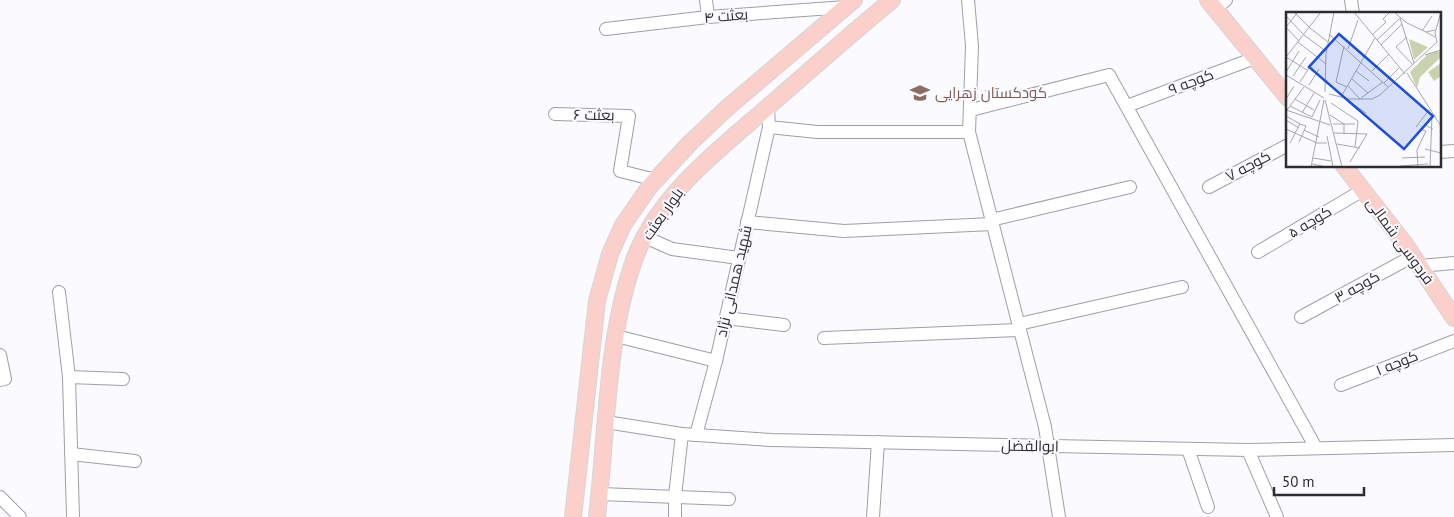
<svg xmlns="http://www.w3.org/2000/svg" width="1454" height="517" font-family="'PT Sans',Cairo,sans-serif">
  <rect width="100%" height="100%" fill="#fafaff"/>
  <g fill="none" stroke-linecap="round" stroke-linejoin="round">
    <defs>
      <g id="minor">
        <path d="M706,0L708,17"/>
        <path d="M968,0L972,46L969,132L1045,427L1059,517"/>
        <path d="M1351,0L1353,14"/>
        <path d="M1215,9L1226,0"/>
        <path d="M606,29L708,17L846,7"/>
        <path d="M1127,106L1255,58"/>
        <path d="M768,107L769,127L817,132H969"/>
        <path d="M971,110L1109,75L1316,448"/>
        <path d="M555,114L629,116L620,171L656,180"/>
        <path d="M1440,152L1454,151"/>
        <path d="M1209,187L1288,145"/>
        <path d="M991,220L1130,187"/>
        <path d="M747,222L844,231L992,224"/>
        <path d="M645,237L672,249L739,258"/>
        <path d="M1258,252L1363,190"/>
        <path d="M1420,266L1454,263"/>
        <path d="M59,292L69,377L73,517"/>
        <path d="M1301,317L1413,256"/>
        <path d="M726,318L784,325"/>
        <path d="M1019,324L1182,287"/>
        <path d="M616,336L716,361"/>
        <path d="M824,338L1020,330"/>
        <path d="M0,355L5,379L0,380"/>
        <path d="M69,377L123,379"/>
        <path d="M1341,385L1454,341"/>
        <path d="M606,422L682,434L771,440L1248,450L1454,445"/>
        <path d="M696,435L716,361L769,127"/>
        <path d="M1188,449L1208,507"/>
        <path d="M1248,450L1277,517"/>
        <path d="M71,454L135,461"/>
        <path d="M600,494L729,499"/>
        <path d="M0,497L20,517"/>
        <path d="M675,517V496L682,434"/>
        <path d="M873,517L878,442"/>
      </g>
      <g id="major">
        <path d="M1208,0L1288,98"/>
        <path d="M1344,166L1405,244L1454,318"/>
        <path d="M573,517L597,301L610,254L623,225L650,186L690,143L727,108L854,0"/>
        <path d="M597,517C607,433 606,334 636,255C662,190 726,144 777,99C815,66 853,32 892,0"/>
      </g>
    </defs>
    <use href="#minor" stroke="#9f9fa6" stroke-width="14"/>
    <use href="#major" stroke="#d5d5d6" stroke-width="18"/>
    <use href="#minor" stroke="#fff" stroke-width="12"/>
    <use href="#major" stroke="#fcd0ca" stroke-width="16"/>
  </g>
  <defs>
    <symbol id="school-bare" viewBox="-9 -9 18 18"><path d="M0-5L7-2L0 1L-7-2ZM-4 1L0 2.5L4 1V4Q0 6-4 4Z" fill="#8d6e63" stroke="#fafaff" stroke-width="2.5" paint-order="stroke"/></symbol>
  </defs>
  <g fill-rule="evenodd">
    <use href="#school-bare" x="906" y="79" width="28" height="28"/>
  </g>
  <g text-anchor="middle" stroke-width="4" stroke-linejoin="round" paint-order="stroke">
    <g font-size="15" fill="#2d2d30" stroke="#fafaff">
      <text transform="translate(726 16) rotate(-5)" y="5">بعثت ۴</text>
      <text transform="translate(1191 82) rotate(-21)" y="5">کوچه ۹</text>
      <text transform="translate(594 115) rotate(1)" y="5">بعثت ۶</text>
      <text transform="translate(1248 166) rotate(-28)" y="5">کوچه ۷</text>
      <text transform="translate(663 214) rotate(-55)" y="5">بلوار بعثت</text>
      <text transform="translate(1310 222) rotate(-31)" y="5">کوچه ۵</text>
      <text transform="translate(1400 241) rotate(54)" y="5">فردوسی شمالی</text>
      <text transform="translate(734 281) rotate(-77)" y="5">شهید همدانی نژاد</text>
      <text transform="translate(1357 287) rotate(-29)" y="5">کوچه ۳</text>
      <text transform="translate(1397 363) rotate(-22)" y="5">کوچه ۱</text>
      <text transform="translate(1030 446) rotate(1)" y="5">ابوالفضل</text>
    </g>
    <g font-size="15" fill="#785e54" stroke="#fafaff" text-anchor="start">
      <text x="935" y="98">کودکستان زهرایی</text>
    </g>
  </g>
  <g transform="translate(1286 12)">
    <rect width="155" height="155" fill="#fafaff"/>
    <path d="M123,27L142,35L128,48ZM151,39L155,40V45L134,65L131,76L124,60L141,43ZM155,51V64L148,69L142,60Z" fill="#c8d3ae"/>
    <path fill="none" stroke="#a8a8ac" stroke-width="1" d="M8,0L24,16M68,0L119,62M108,0L121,11L140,20M0,4L18,23L41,40M0,15L13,29M0,15L12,0M24,16L42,30M136,19L146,4M87,22L100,10L97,7L104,0M44,23L102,75M121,25L110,35L127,53M149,25L140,20L149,18M91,28L114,6L128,51M12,30L40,52M95,33L116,12M58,34L50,70L61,75M62,37L72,8M139,43L155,38M0,45L35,0M0,45L21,58M70,59L83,69M86,59L103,42M0,60L13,39M121,61L155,114M0,63L38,86M7,64L20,45M66,67L82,81M14,70L27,50M98,71L113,56M23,73L33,57M62,74L74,87M39,80L40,42L48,0M43,82L63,87H86L94,83L151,30L149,21L155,0M55,85L89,26M75,86L97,70M0,87L8,74M9,87L28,98M39,88L56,155M63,89L80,101M45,91L72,109L69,135M4,94L26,105M0,98L44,113M1,98L18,75M16,101L28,81M44,103L58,112V122M0,104L14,112L4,131M26,105L34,88M0,108L13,116M47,112H69M130,115L143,98M0,117L31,131H41M18,118L33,125M48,121L81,122L64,150M41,124L47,155M13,130L20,114L14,112M51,132L74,136M139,137L155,141M27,146L45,149M116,146L139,145M26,152L41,155M114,154L142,152M25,155L38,88M132,155L131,138L140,119L136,118L139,113L147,117M144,155L146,103"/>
    <path fill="#1d4ed8" fill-opacity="0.15" stroke="#1d4ed8" stroke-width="2.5" d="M53,22L147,104L118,137L23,55Z"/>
    <rect width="155" height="155" fill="none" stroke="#2d2d30" stroke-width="2.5"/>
  </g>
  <path d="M1274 487v8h90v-8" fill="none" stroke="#2d2d30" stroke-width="2.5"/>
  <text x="1282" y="487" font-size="15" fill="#2d2d30" stroke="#fafaff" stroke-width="4" paint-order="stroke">50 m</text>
</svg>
